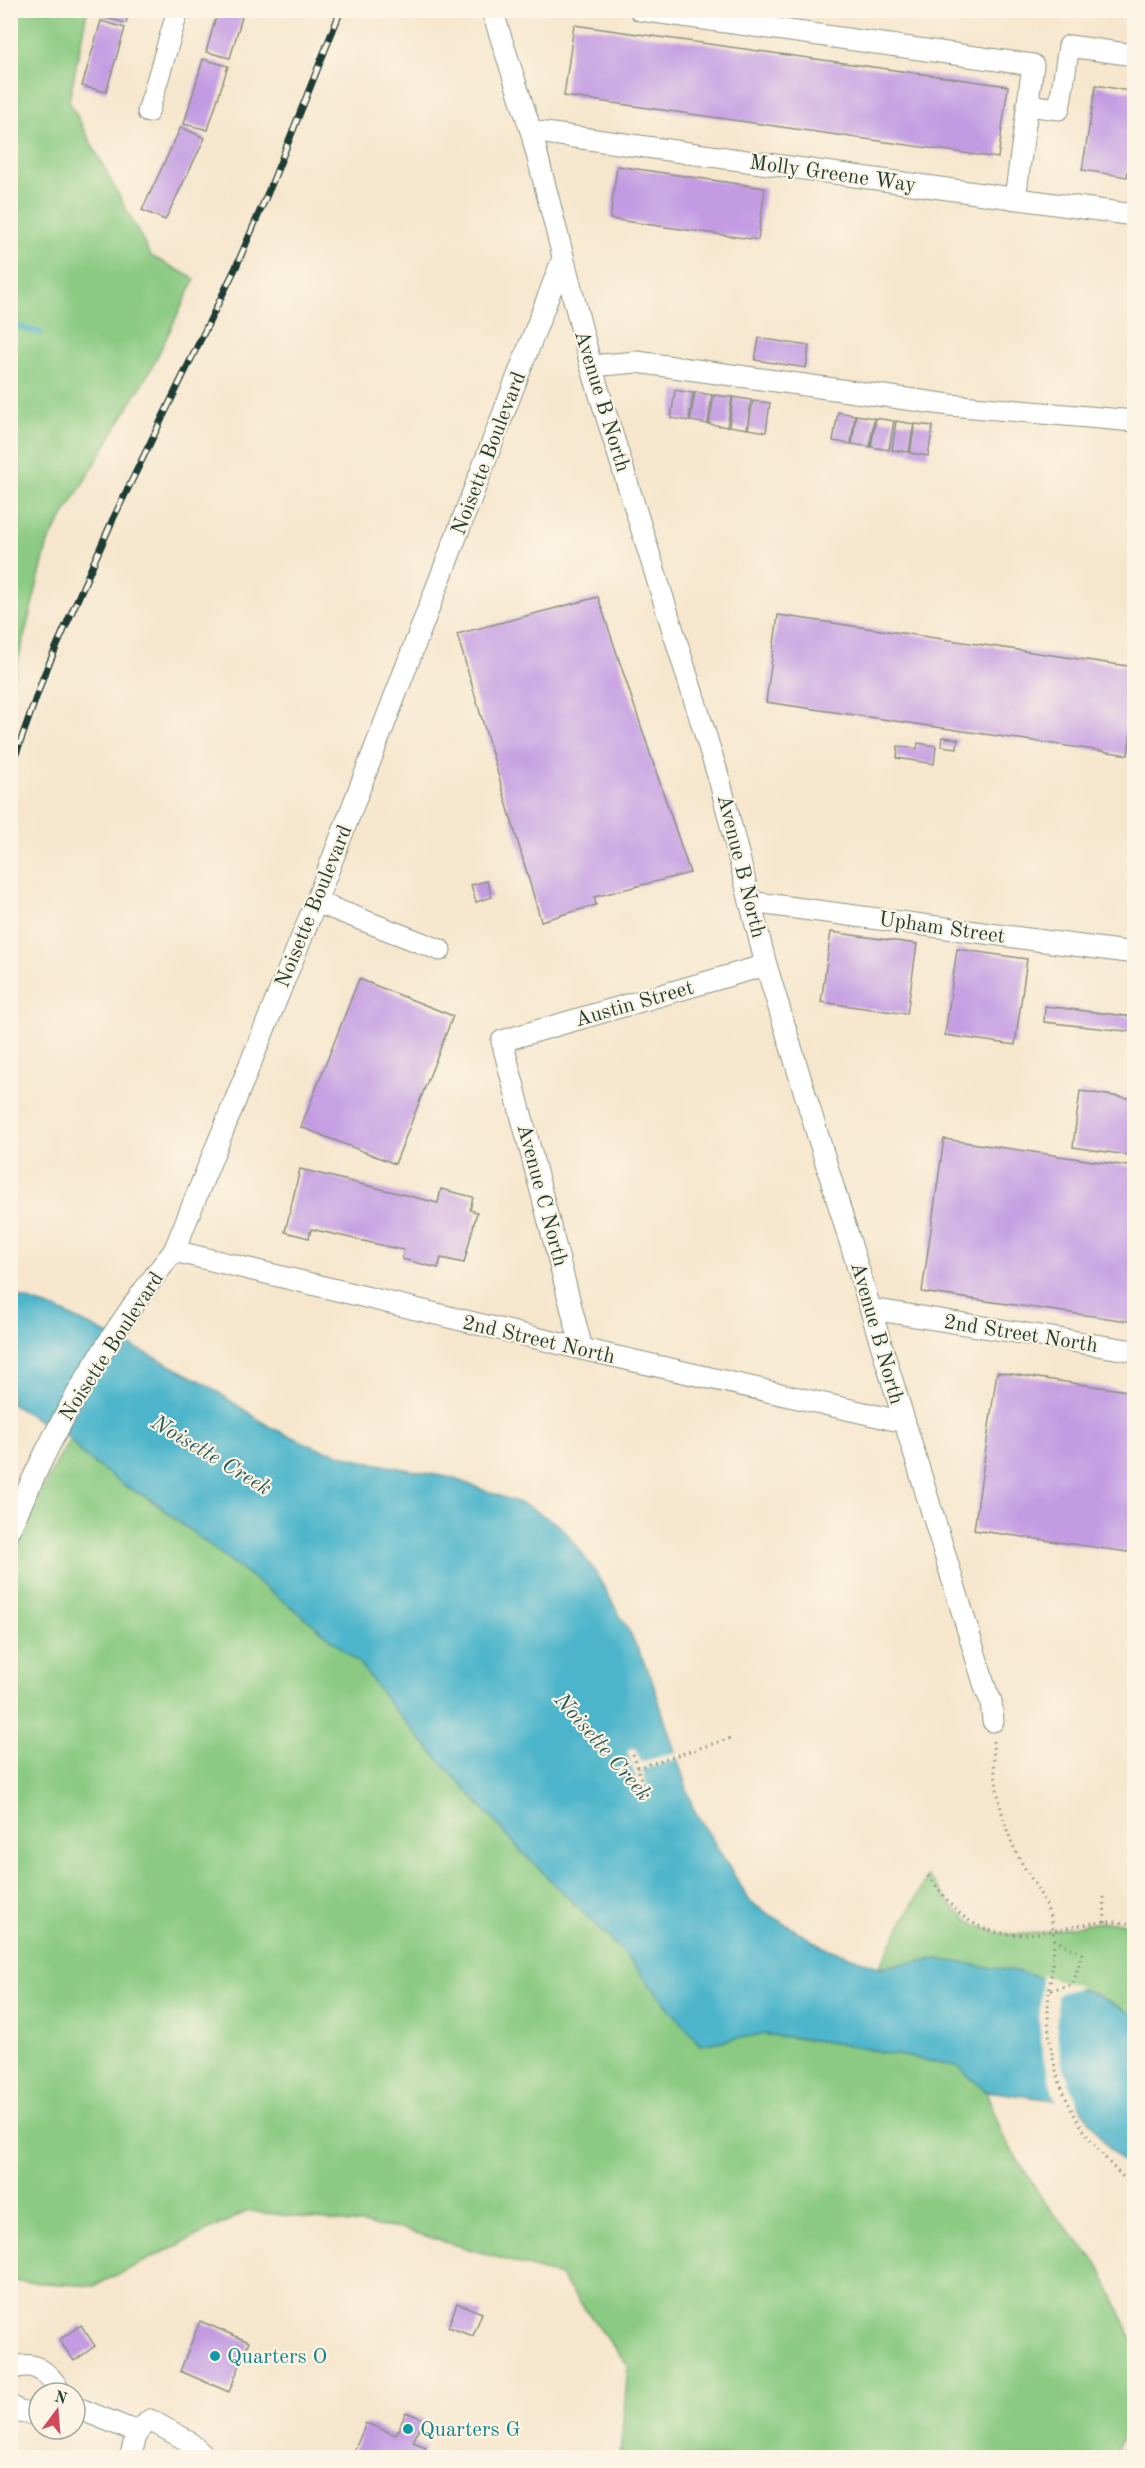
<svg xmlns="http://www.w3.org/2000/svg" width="1145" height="2468" font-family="'Old Standard TT',serif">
  <rect width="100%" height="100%" fill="#fcf5e5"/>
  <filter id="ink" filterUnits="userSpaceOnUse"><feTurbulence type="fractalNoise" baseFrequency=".0167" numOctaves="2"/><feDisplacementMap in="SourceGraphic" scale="12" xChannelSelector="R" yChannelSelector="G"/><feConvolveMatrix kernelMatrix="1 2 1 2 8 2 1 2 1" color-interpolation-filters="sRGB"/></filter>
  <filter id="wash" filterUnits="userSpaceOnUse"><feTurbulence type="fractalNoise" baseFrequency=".008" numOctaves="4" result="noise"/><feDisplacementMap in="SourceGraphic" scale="24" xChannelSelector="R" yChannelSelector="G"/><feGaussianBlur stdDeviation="1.35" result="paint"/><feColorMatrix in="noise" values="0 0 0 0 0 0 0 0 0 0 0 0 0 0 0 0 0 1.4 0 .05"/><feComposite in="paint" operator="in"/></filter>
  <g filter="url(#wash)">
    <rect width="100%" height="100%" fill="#f6e6cd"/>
    <g fill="#8aca82" stroke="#54845b" stroke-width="1.5">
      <path d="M11,10L87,11L69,101L151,256L195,279L151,369L48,542L11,688Z"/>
      <path d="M70,1438C98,1474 141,1489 175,1519L302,1615L360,1663L392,1707L524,1854L622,1951L700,2045L762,2034L829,2042L957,2066L986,2091L1004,2138L1045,2203L1099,2266L1134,2343V2405L1115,2457H620L628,2366L560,2276L402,2229L248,2211L94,2286L11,2281L10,1566L40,1493Z"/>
      <path d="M928,1876C937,1886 945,1898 954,1908C999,1953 1049,1928 1102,1922C1113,1921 1124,1923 1134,1924V2015L1090,1992L879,1967Z"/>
    </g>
    <path fill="#4db5cb" stroke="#367980" stroke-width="1.5" d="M10,1294L58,1310L154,1357L201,1381L270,1427L314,1447L363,1461L452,1478L527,1506L562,1527L594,1570L630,1633L651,1677L693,1808L751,1903L821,1946L879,1967L936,1959L1021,1972L1090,1992L1134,2015V2175L1100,2137L1078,2103L986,2091L957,2066L829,2042L763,2034L700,2045L622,1951L524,1854L392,1707L359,1663L302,1615L175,1519L156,1502L125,1486L83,1455L69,1438L11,1404Z"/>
    <g fill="#f6e6cd">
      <path d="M636,1748L641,1762L679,1751L681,1758L642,1770L651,1798L643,1800L627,1751Z"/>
      <path d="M1042,1975L1079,1986V1988L1060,1993L1057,1997V2032L1062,2064L1080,2108L1098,2136L1134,2178L1097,2139L1076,2106L1058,2104L1053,2093L1044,2061L1039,2023Z"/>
    </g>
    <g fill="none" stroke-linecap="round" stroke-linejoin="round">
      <path stroke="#4db5cb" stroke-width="5" d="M10,328L15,326L41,333"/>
    </g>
    <g id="blocks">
      <g fill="#c39be3">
        <path d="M104,10H130L126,23L102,17Z"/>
        <path d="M218,10H244L230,58L206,52Z"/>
        <path d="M101,21L125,28L106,92L82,86Z"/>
        <path d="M574,25L1008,86L998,158L564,96Z"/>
        <path d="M203,59L228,66L208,130L184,124Z"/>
        <path d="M1096,85L1134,92V128L1127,177L1082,170Z"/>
        <path d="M181,127L205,138L165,220L142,210Z"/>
        <path d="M617,166L765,188L758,240L610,219Z"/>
        <path d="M759,338L809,346L806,368L755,360Z"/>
        <path d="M675,390L693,393L689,421L671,418Z"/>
        <path d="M695,392L712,395L708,424L690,421Z"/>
        <path d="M714,395L732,397L727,427L709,424Z"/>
        <path d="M733,397L751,400L747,429L729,426Z"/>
        <path d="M753,401L770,403L766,432L748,429Z"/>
        <path d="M838,412L855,415L851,444L833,441Z"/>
        <path d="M856,415L874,418L870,447L852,444Z"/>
        <path d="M876,418L894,421L889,450L871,447Z"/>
        <path d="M896,421L914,424L909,452L892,450Z"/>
        <path d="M915,424L933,426L928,456L910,453Z"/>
        <path d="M598,597L690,873L594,897L596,905L541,921L457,634Z"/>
        <path d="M778,615L1134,667V709L1128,755L766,702Z"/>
        <path d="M942,737L958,739L957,748L941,746Z"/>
        <path d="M918,743L936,746L934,764L897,758L898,746L917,749Z"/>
        <path d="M487,881L492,897L476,902L471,885Z"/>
        <path d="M831,932L917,944L907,1014L821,1002Z"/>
        <path d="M957,949L1027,959L1015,1045L945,1035Z"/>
        <path d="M359,979L453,1016L395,1164L301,1127Z"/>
        <path d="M1045,1006L1134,1017V1032L1044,1022Z"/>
        <path d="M1080,1091L1134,1099V1156L1073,1147Z"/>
        <path d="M944,1139L1134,1167V1322L922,1292Z"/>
        <path d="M300,1169L438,1203L441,1189L473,1197L470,1210L477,1212L464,1263L441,1258L438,1268L402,1259L404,1250L398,1249L311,1229L309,1238L285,1232Z"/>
        <path d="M997,1372L1134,1392V1553L974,1530Z"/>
        <path d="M457,2303L482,2313L473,2336L448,2327Z"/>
        <path d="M200,2321L249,2342L229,2392L180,2371Z"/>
        <path d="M81,2325L95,2346L74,2361L59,2340Z"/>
        <path d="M406,2412L423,2419L413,2442L426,2447L421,2458H361L353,2454L366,2423L396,2435Z"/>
      </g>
    </g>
  </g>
  <g filter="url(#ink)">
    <use href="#blocks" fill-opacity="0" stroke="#8a9280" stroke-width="1.5"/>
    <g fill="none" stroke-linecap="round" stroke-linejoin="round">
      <defs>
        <g id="minor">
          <path d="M492,10L531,131L591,366L720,782L766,965L986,1690L991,1701L993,1721"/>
          <path d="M640,10L1033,65L1015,199"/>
          <path d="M1027,105L1059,109L1069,46L1134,55"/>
          <path d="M148,112L178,10"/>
          <path d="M531,131L1134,215"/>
          <path d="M591,366L637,362L950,405L1134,421"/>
          <path d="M316,902L440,950"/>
          <path d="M750,902L1134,953"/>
          <path d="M174,1251L582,1349L904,1422"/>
          <path d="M871,1309L1134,1351"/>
          <path d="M582,1349L502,1041L766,965"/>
          <path d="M10,1528C25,1497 38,1466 54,1436C88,1371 128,1308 174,1251L316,902L563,258"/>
          <path d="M10,2370C33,2358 50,2373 61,2393"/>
          <path d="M10,2405L19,2412L39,2415"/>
          <path d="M75,2407L137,2432"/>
          <path d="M130,2458L137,2432L150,2420L188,2441L206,2458"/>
        </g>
      </defs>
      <use href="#minor" stroke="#8a9280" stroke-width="23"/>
      <g stroke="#8a9280" stroke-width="3" stroke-dasharray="1.5 4.5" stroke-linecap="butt">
        <path d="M993,1741C994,1780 1000,1821 1018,1856C1028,1875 1043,1894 1050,1916C1060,1950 1047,1981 1048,2015C1050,2090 1082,2138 1134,2188"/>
        <path d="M633,1754L646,1795"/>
        <path d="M637,1768L731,1738"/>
        <path d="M928,1876C937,1886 945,1898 954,1908C999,1953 1049,1928 1102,1922C1113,1921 1124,1923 1134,1924"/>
        <path d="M1104,1897L1105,1922"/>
        <path d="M1051,1990L1073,1984L1082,1954L1054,1939"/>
        <path d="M1124,2458L1134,2430"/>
      </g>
      <use href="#minor" stroke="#fff" stroke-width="21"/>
      <defs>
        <path id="rail" d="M10,771L44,675L113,519L236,267L272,183L341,10"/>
      </defs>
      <use href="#rail" stroke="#1f3d34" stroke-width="7"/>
      <use href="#rail" stroke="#fcf5e5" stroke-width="4.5" stroke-dasharray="14" stroke-linecap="butt"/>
    </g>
  </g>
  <g fill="#0f9aa8" stroke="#fcf5e5" stroke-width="2">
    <circle cx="215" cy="2356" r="6"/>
    <circle cx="408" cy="2429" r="6"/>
  </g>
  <g text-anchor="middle" stroke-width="4.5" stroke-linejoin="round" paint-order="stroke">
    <g font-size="21" fill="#1f3d34" stroke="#fcf5e5">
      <text transform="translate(833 173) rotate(8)" y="7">Molly Greene Way</text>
      <text transform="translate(603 401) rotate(73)" y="7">Avenue B North</text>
      <text transform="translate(488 453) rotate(-69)" y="7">Noisette Boulevard</text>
      <text transform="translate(742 866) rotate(76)" y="7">Avenue B North</text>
      <text transform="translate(313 906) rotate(-68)" y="7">Noisette Boulevard</text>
      <text transform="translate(942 927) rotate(8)" y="7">Upham Street</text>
      <text transform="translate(634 1003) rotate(-16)" y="7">Austin Street</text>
      <text transform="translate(543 1195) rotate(75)" y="7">Avenue C North</text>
      <text transform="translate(878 1333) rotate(74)" y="7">Avenue B North</text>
      <text transform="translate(1021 1333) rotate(9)" y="7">2nd Street North</text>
      <text transform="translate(539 1339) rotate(13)" y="7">2nd Street North</text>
      <text transform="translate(111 1346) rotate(-57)" y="7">Noisette Boulevard</text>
    </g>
    <g font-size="21" fill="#0d838f" stroke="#fcf5e5" text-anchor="start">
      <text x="227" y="2363">Quarters O</text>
      <text x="420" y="2436">Quarters G</text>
    </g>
    <g font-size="22" font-style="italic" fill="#2a5b5a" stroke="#fcf5e5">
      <text transform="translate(212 1454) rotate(31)" y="8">Noisette Creek</text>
      <text transform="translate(604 1746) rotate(49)" y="8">Noisette Creek</text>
    </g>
  </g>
  <rect width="1145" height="2468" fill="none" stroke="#fcf5e5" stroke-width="36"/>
  <g transform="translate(57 2411) rotate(16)"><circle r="28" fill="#fcf5e5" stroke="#a4ab9e" stroke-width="1.5"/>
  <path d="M0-4.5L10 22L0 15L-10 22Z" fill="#d1495b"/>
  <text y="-9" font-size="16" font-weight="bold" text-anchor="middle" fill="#1f3d34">N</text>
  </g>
</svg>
